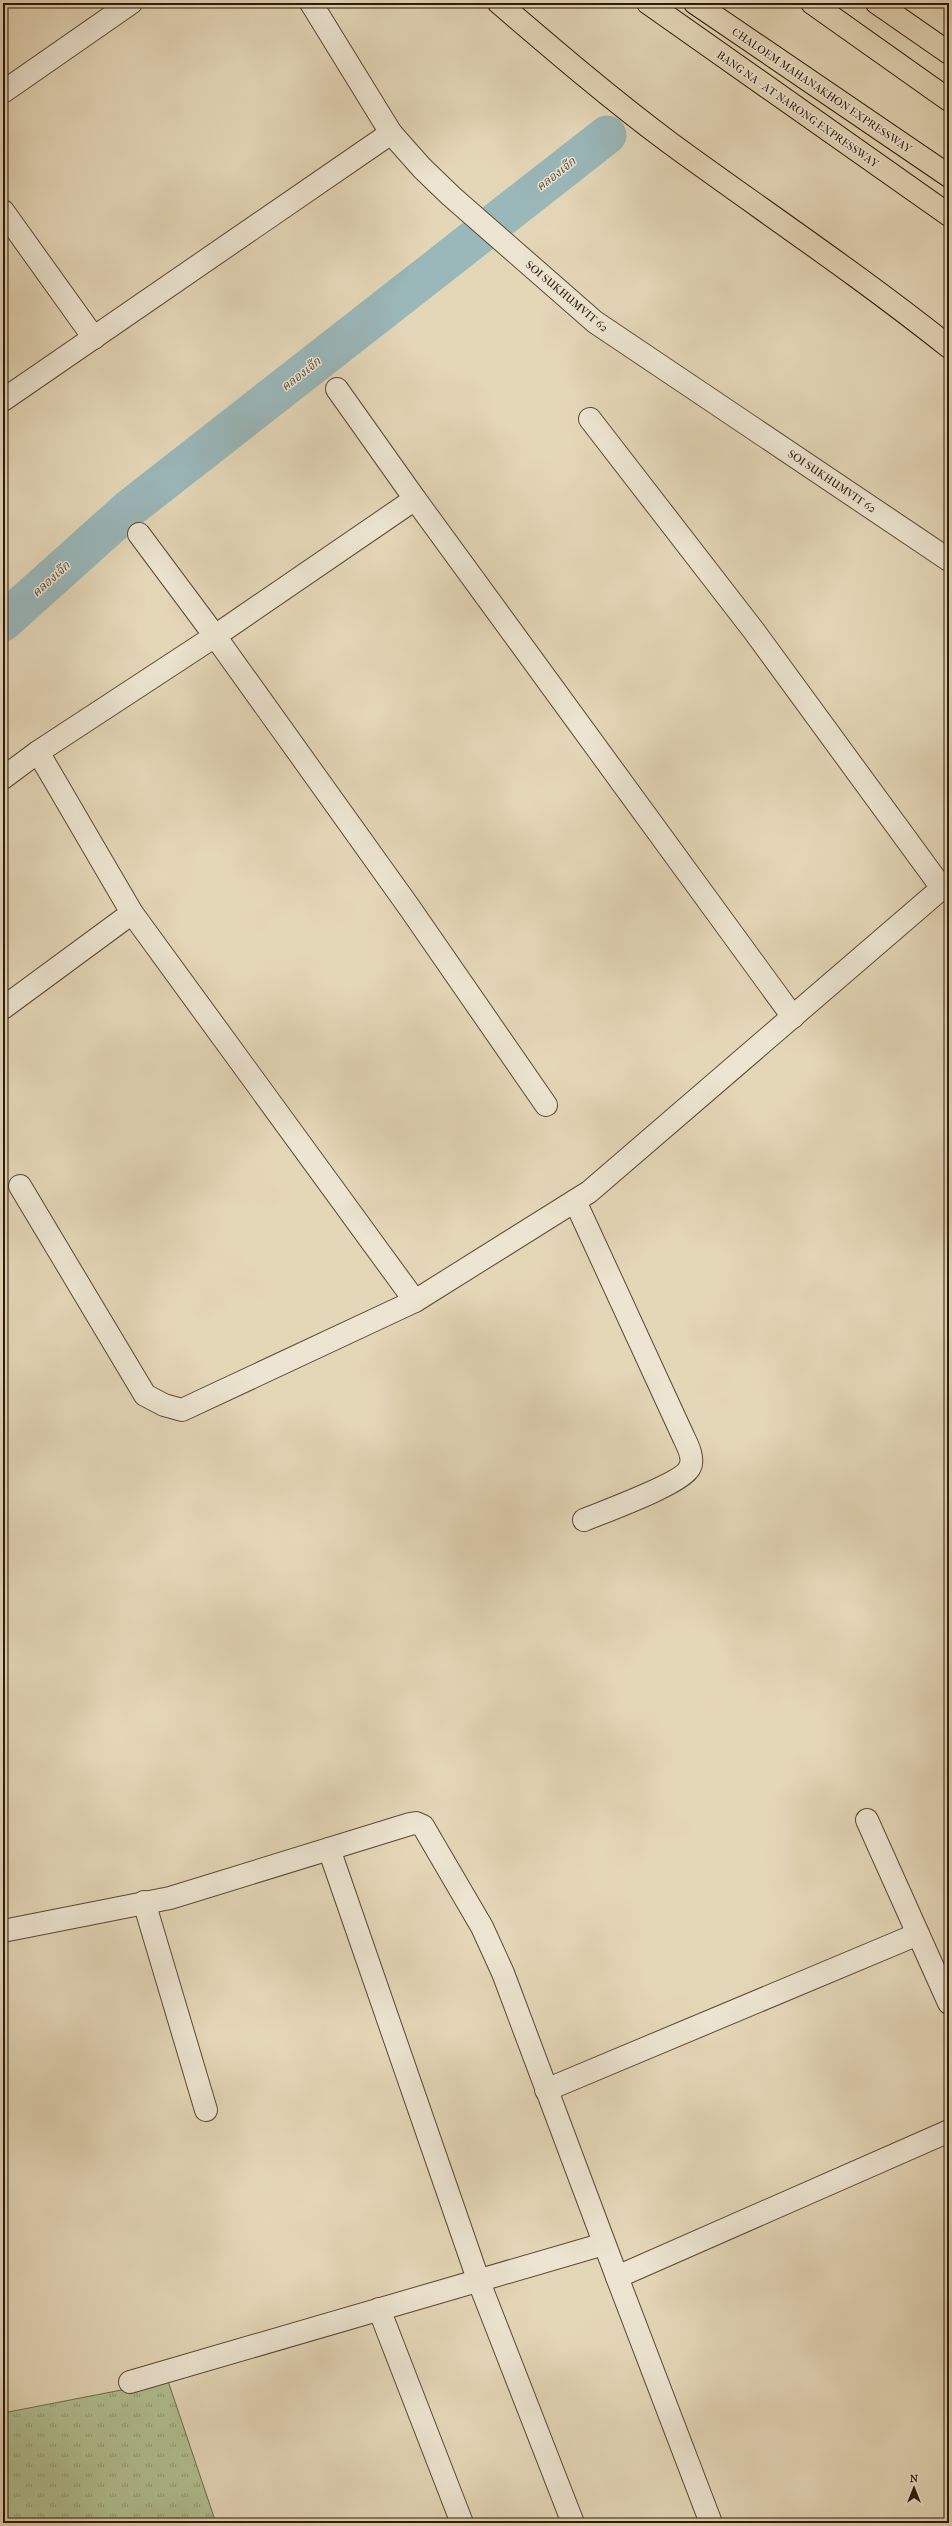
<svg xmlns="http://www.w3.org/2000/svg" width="952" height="2526" font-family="'IM FELL French Canon','Noto Serif Thai',serif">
  <defs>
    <pattern id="grass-tufts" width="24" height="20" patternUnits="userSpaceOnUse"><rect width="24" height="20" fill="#b1bf91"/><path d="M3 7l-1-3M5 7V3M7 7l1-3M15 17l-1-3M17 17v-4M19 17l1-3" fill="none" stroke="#909a75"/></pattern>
  </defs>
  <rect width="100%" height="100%" fill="#e4d7b8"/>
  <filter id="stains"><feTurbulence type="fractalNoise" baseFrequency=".005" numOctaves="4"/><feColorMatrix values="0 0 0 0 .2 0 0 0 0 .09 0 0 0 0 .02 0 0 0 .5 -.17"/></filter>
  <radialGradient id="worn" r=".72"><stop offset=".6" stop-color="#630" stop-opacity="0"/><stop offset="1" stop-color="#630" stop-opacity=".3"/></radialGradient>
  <path fill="url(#grass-tufts)" stroke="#6f6c4d" d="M168,2381L216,2523H3V2413Z"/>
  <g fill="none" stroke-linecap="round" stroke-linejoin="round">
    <path stroke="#9ab7b9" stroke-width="39" d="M3,622L130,508L607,135"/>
    <defs>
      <g id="minor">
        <path d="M311,3L391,133L422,168L451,196L595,322L949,560"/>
        <path d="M3,92L131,3"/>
        <path d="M3,211L94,338"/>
        <path d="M337,389L415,499"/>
        <path d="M3,400L391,133"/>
        <path d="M590,419L754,631L942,888"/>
        <path d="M139,534L215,636L415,499L793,1017"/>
        <path d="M3,778L38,752"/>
        <path d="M132,913L415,1301"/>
        <path d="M3,1008L132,913L38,752L215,636L409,907L546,1105"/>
        <path d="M20,1186L145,1395L164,1405L182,1410L415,1301L589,1192L949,882"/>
        <path d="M575,1201L684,1438C688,1446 694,1459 690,1467C684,1483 603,1512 584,1520"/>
        <path d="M867,1820L949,2003"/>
        <path d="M329,1849L479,2282L573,2523"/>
        <path d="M144,1902L206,2110"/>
        <path d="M3,1931L170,1898L410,1824L416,1823L423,1826L482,1927L503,1973L617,2277"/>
        <path d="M546,2090L918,1934"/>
        <path d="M379,2309L462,2523"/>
        <path d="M130,2382L604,2244"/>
        <path d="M711,2523L617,2277L949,2131"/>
      </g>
      <g id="highway">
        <path d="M499,3C555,51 611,99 670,143C763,211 859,275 949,347"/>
        <path d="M648,3L949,215"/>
        <path d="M695,3L949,176"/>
        <path d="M812,3L949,100"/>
        <path d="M877,3L949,53"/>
      </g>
    </defs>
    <use href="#minor" stroke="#5b4835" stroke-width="24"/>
    <use href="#highway" stroke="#2d1909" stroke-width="24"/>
    <use href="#minor" stroke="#ede5d1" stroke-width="22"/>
    <use href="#highway" stroke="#e4d7b8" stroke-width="22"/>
  </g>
  <g text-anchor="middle" stroke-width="3" stroke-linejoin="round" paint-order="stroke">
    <g font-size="11" fill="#2d1909" stroke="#ede5d1">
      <text transform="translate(822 90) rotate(34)" y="4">CHALOEM MAHANAKHON EXPRESSWAY</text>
      <text transform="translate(798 109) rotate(35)" y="4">BANG NA - AT NARONG EXPRESSWAY</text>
      <text transform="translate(567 296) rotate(40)" y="4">SOI SUKHUMVIT 62</text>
      <text transform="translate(832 481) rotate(34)" y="4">SOI SUKHUMVIT 62</text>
    </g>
    <g font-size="12" font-style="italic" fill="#4e483e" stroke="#ede5d1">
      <text transform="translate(556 174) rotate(-38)" y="4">คลองเจ๊ก</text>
      <text transform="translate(301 374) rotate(-38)" y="4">คลองเจ๊ก</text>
      <text transform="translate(51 579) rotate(-42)" y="4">คลองเจ๊ก</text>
    </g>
  </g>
  <rect width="952" height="2526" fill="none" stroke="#e4d7b8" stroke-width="16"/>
  <rect x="4" y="4" width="944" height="2518" fill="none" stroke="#2d1909" stroke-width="2"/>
  <rect x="8" y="8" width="936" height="2510" fill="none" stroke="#2d1909"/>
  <g transform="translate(914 2488)" stroke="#ede5d1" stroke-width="3" paint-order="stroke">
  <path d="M0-3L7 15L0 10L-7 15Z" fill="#2d1909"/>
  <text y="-6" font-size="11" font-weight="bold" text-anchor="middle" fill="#2d1909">N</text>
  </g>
  <rect width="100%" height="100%" filter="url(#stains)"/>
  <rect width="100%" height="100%" fill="url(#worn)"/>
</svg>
